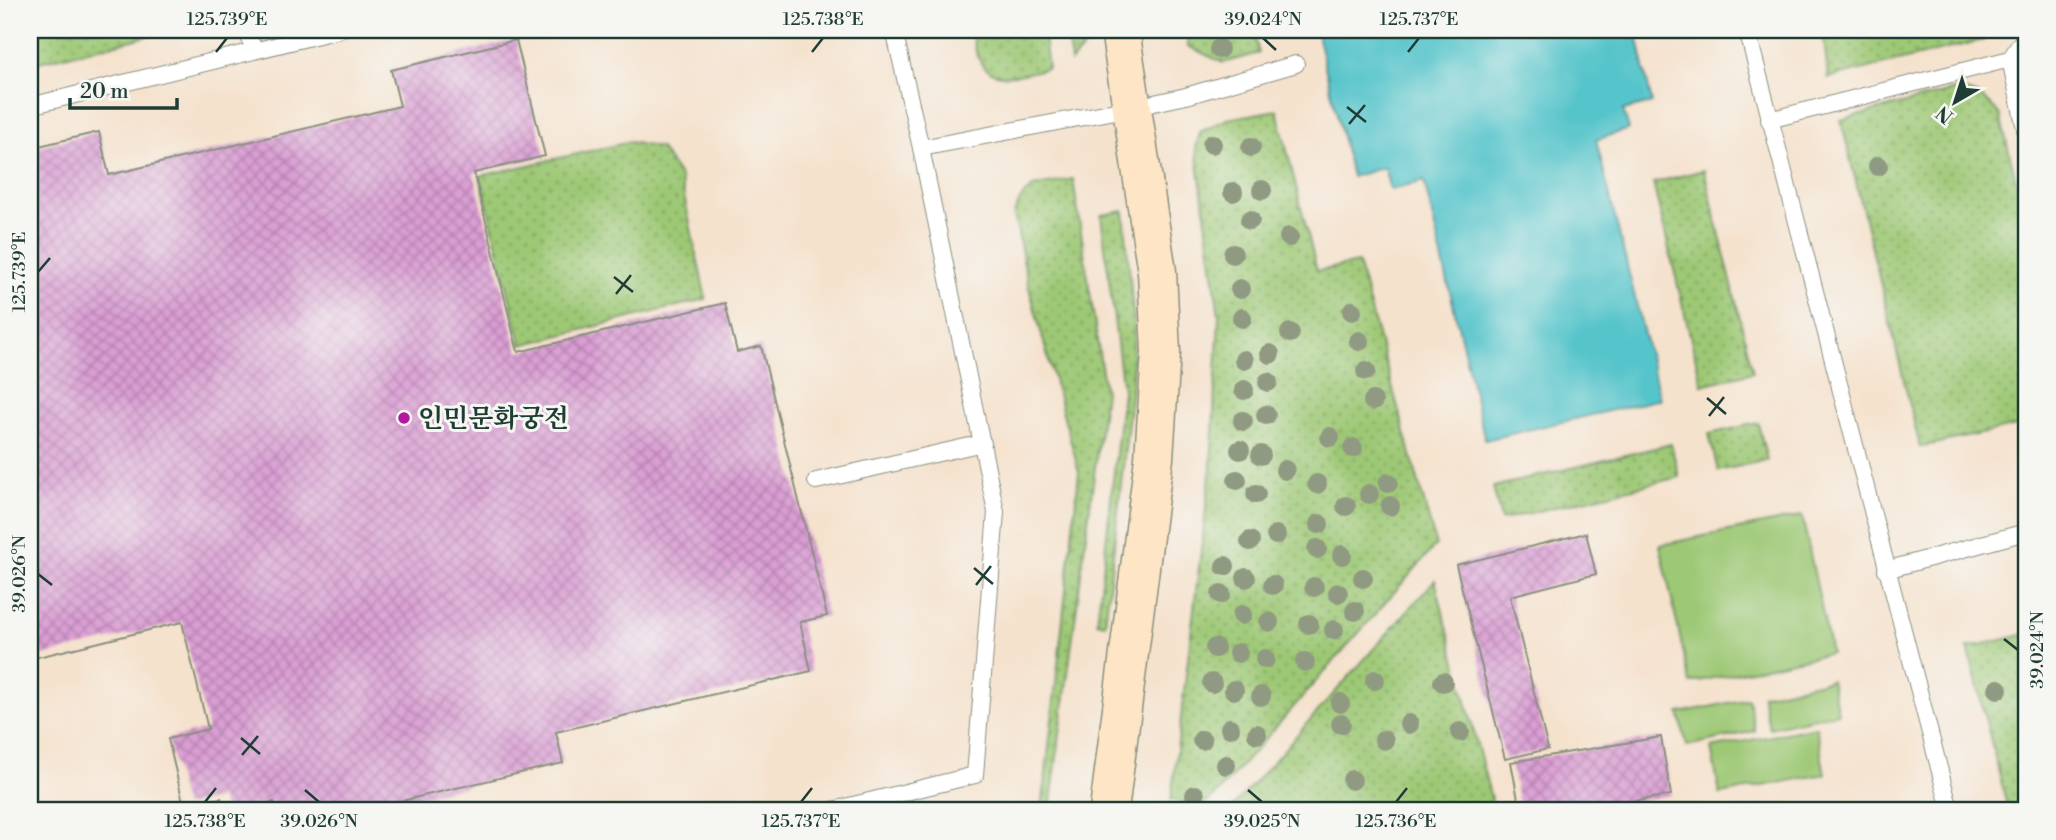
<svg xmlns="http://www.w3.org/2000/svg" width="2056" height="840" font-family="'Libre Bodoni','Noto Serif KR',serif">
  <defs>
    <pattern id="grass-dots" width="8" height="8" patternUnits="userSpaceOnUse" patternTransform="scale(1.75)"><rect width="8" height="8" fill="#9dc874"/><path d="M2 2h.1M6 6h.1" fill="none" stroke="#7fa460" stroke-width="1.8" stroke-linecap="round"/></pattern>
    <pattern id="building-cross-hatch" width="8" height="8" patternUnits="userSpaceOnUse" patternTransform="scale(1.75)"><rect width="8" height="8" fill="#db9ed4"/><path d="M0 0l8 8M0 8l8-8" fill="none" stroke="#b182ad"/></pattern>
  </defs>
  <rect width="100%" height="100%" fill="#f6f6f2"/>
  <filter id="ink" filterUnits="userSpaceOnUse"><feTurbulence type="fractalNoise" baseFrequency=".0143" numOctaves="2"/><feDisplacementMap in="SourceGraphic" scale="14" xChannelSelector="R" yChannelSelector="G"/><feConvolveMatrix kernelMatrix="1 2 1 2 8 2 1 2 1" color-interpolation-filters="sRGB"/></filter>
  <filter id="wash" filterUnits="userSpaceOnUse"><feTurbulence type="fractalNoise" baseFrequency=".00686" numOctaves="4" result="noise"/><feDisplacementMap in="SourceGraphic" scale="28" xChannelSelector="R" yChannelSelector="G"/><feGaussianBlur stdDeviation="1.57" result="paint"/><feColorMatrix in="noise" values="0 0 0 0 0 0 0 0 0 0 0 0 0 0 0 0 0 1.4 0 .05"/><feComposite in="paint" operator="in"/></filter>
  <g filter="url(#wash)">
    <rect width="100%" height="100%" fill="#f5e2cd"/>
    <g fill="url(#grass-dots)" stroke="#5e8254" stroke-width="2">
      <path d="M30,30H154L147,36L133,40L30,64Z"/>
      <path d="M971,30H1043L1048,68C1026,73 990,87 978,57C974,49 973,39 971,30Z"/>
      <path d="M1066,30L1089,31L1086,45L1071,62Z"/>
      <path d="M1186,30H1253L1259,53L1223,63L1188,46Z"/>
      <path d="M1823,30H1985L1984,40L1828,78Z"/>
      <path d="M1958,89C1977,93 1988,99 2000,115L2026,221V424L1920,447L1841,120Z"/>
      <path d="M1277,110L1317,271L1358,263L1436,545L1215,796L1201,806L1171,800L1211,467L1219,316L1196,148L1200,132L1227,119Z"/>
      <path d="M629,142L660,148L680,177L706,299L521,345L480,176Z"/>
      <path d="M1704,170L1753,372L1702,385L1653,183Z"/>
      <path d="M1073,179L1105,392L1050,810H1042L1079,472L1028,284L1014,214L1021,198L1033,187Z"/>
      <path d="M1124,211L1134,323L1132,388L1105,624L1097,622L1123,391L1101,215Z"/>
      <path d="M1758,423L1767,460L1718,471L1709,434Z"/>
      <path d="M1671,444L1679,477L1501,520L1493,487Z"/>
      <path d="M1435,580L1494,810H1230Z"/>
      <path d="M2026,634V810H2008L1968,648Z"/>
    </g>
    <g fill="#9dc874" stroke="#5e8254" stroke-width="2">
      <path d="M1802,516L1831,653L1690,683L1660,545Z"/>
      <path d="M1831,680L1838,713L1769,728L1762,695Z"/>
      <path d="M1748,699L1755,731L1687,746L1679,713Z"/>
      <path d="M1816,727L1825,774L1720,794L1711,748Z"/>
    </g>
    <path fill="#57c5cb" stroke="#3b8180" stroke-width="2" d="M1316,30H1636L1652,103L1623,110L1629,129L1596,140L1660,399L1485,440L1424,181L1390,190L1384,167L1352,177Z"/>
    <g id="blocks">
      <g fill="url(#building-cross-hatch)">
        <path d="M516,40L545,156L474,173L518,352L725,303L737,352L761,346L827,616L800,622L811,671L556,732L563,763L363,810H276L274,802L240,810H224L221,798L184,806L168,739L208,729L182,622L30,659V148L99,132L109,175L400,106L391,70Z"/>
        <path d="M1586,533L1596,574L1510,596L1548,749L1505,759L1456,565Z"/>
        <path d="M1661,737L1671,795L1580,810H1520L1511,762Z"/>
      </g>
    </g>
  </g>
  <g filter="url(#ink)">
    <use href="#blocks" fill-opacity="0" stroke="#8a9080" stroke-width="2"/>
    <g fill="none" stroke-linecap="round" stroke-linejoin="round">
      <defs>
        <g id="lane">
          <path d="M247,30L253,49"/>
          <path d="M1747,30L1950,810"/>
          <path d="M2026,35L2010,59L2026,133"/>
          <path d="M30,106L339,30"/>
          <path d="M1769,120L2010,59"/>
          <path d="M921,148L1131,108L1186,96L1296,64"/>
          <path d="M816,481L983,443"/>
          <path d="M1886,570L2026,532"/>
          <path d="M833,810L975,775L996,512L921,148L894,30"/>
        </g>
        <path id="secondary" d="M1109,810L1154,458L1161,352L1157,272L1120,30"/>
      </defs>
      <use href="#lane" stroke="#8a9080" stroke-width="18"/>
      <use href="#secondary" stroke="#8a9080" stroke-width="41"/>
      <use href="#lane" stroke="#fff" stroke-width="16"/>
      <use href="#secondary" stroke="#fde5c5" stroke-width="38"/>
    </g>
    <g fill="#909a82">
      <circle cx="1219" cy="49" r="10"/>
      <circle cx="1212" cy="144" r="10"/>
      <circle cx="1251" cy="147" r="10"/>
      <circle cx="1878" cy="166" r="10"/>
      <circle cx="1262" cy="190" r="10"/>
      <circle cx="1233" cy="192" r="10"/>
      <circle cx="1250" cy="220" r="10"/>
      <circle cx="1289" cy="237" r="10"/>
      <circle cx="1233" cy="254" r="10"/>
      <circle cx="1240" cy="289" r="10"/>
      <circle cx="1352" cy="311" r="10"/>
      <circle cx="1242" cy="318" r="10"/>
      <circle cx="1290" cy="333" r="10"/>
      <circle cx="1359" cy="341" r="10"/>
      <circle cx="1270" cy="354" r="10"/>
      <circle cx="1244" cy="360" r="10"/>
      <circle cx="1366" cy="371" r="10"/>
      <circle cx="1268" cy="382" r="10"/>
      <circle cx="1244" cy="390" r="10"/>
      <circle cx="1373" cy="401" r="10"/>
      <circle cx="1266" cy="415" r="10"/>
      <circle cx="1243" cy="421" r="10"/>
      <circle cx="1330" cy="437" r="10"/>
      <circle cx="1353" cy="448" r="10"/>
      <circle cx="1240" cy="450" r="10"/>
      <circle cx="1261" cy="455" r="10"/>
      <circle cx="1285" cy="470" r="10"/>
      <circle cx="1237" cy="480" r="10"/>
      <circle cx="1388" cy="483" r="10"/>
      <circle cx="1317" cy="484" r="10"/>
      <circle cx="1256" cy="494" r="10"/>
      <circle cx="1369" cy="494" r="10"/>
      <circle cx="1346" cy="506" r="10"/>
      <circle cx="1390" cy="506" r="10"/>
      <circle cx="1319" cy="524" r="10"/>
      <circle cx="1276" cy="535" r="10"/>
      <circle cx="1250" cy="541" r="10"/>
      <circle cx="1317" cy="549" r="10"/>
      <circle cx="1342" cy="555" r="10"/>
      <circle cx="1225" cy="566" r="10"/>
      <circle cx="1246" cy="578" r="10"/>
      <circle cx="1363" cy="578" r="10"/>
      <circle cx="1273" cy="585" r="10"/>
      <circle cx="1314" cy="587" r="10"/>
      <circle cx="1338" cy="593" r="10"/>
      <circle cx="1221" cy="594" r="10"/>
      <circle cx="1355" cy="611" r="10"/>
      <circle cx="1242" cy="615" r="10"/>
      <circle cx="1269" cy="622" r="10"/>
      <circle cx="1309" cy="624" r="10"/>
      <circle cx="1334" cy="630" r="10"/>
      <circle cx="1215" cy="648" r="10"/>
      <circle cx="1238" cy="653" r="10"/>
      <circle cx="1265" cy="659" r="10"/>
      <circle cx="1305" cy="662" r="10"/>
      <circle cx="1375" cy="680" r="10"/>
      <circle cx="1443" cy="682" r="10"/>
      <circle cx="1212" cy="683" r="10"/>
      <circle cx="1998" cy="689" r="10"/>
      <circle cx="1234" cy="690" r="10"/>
      <circle cx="1261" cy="696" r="10"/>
      <circle cx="1340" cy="703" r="10"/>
      <circle cx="1341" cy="724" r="10"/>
      <circle cx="1409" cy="724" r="10"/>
      <circle cx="1230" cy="728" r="10"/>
      <circle cx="1460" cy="732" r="10"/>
      <circle cx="1257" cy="734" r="10"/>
      <circle cx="1202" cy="740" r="10"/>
      <circle cx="1384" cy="740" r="10"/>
      <circle cx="1226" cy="765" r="10"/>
      <circle cx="1352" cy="780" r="10"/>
      <circle cx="1195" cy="795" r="10"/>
    </g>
  </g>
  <path fill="none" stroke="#1f3d34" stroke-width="2.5" d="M1263,38L1276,50M216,52L227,38M812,52L823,38M1408,52L1419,38M1347,107L1366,122M1349,124L1365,105M38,272L50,258M614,277L633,292M616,294L631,275M1707,398L1726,414M1709,416L1724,397M974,568L993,584M38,574L52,585M976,585L991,566M2004,639L2018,650M241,738L260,754M242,755L258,736M305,790L319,802M1248,790L1262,802M205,802L216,788M801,802L812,788M1396,802L1407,788"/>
  <circle fill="#b5179e" stroke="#f6f6f2" stroke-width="2.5" cx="404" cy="418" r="7"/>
  <g text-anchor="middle" stroke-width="6" stroke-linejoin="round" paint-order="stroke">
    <g font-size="26" font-weight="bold" fill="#1f3d34" stroke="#f6f6f2" text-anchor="start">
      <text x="418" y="427">인민문화궁전</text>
    </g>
  </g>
  <rect width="2056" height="840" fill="none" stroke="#f6f6f2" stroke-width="77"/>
  <g transform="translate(1955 102) rotate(219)" stroke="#f6f6f2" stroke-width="5" paint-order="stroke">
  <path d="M0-5L12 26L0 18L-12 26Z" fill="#1f3d34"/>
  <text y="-10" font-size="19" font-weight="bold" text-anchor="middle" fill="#1f3d34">N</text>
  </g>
  <path d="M70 98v10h107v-10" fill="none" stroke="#1f3d34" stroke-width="3.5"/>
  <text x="80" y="98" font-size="21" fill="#1f3d34" stroke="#f6f6f2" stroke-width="5" paint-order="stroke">20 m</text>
  <rect x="38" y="38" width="1980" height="764" fill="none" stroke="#1f3d34" stroke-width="2.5"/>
  <g font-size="18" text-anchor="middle" fill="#1f3d34">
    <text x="227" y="25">125.739°E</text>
    <text x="823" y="25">125.738°E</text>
    <text x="1263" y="25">39.024°N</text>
    <text x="1419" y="25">125.737°E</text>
    <text transform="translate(19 272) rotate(-90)" y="6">125.739°E</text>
    <text transform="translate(19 574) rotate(-90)" y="6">39.026°N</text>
    <text transform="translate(2037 650) rotate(-90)" y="6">39.024°N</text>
    <text x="205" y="827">125.738°E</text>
    <text x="319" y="827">39.026°N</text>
    <text x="801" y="827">125.737°E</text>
    <text x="1262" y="827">39.025°N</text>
    <text x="1396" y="827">125.736°E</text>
  </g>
</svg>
